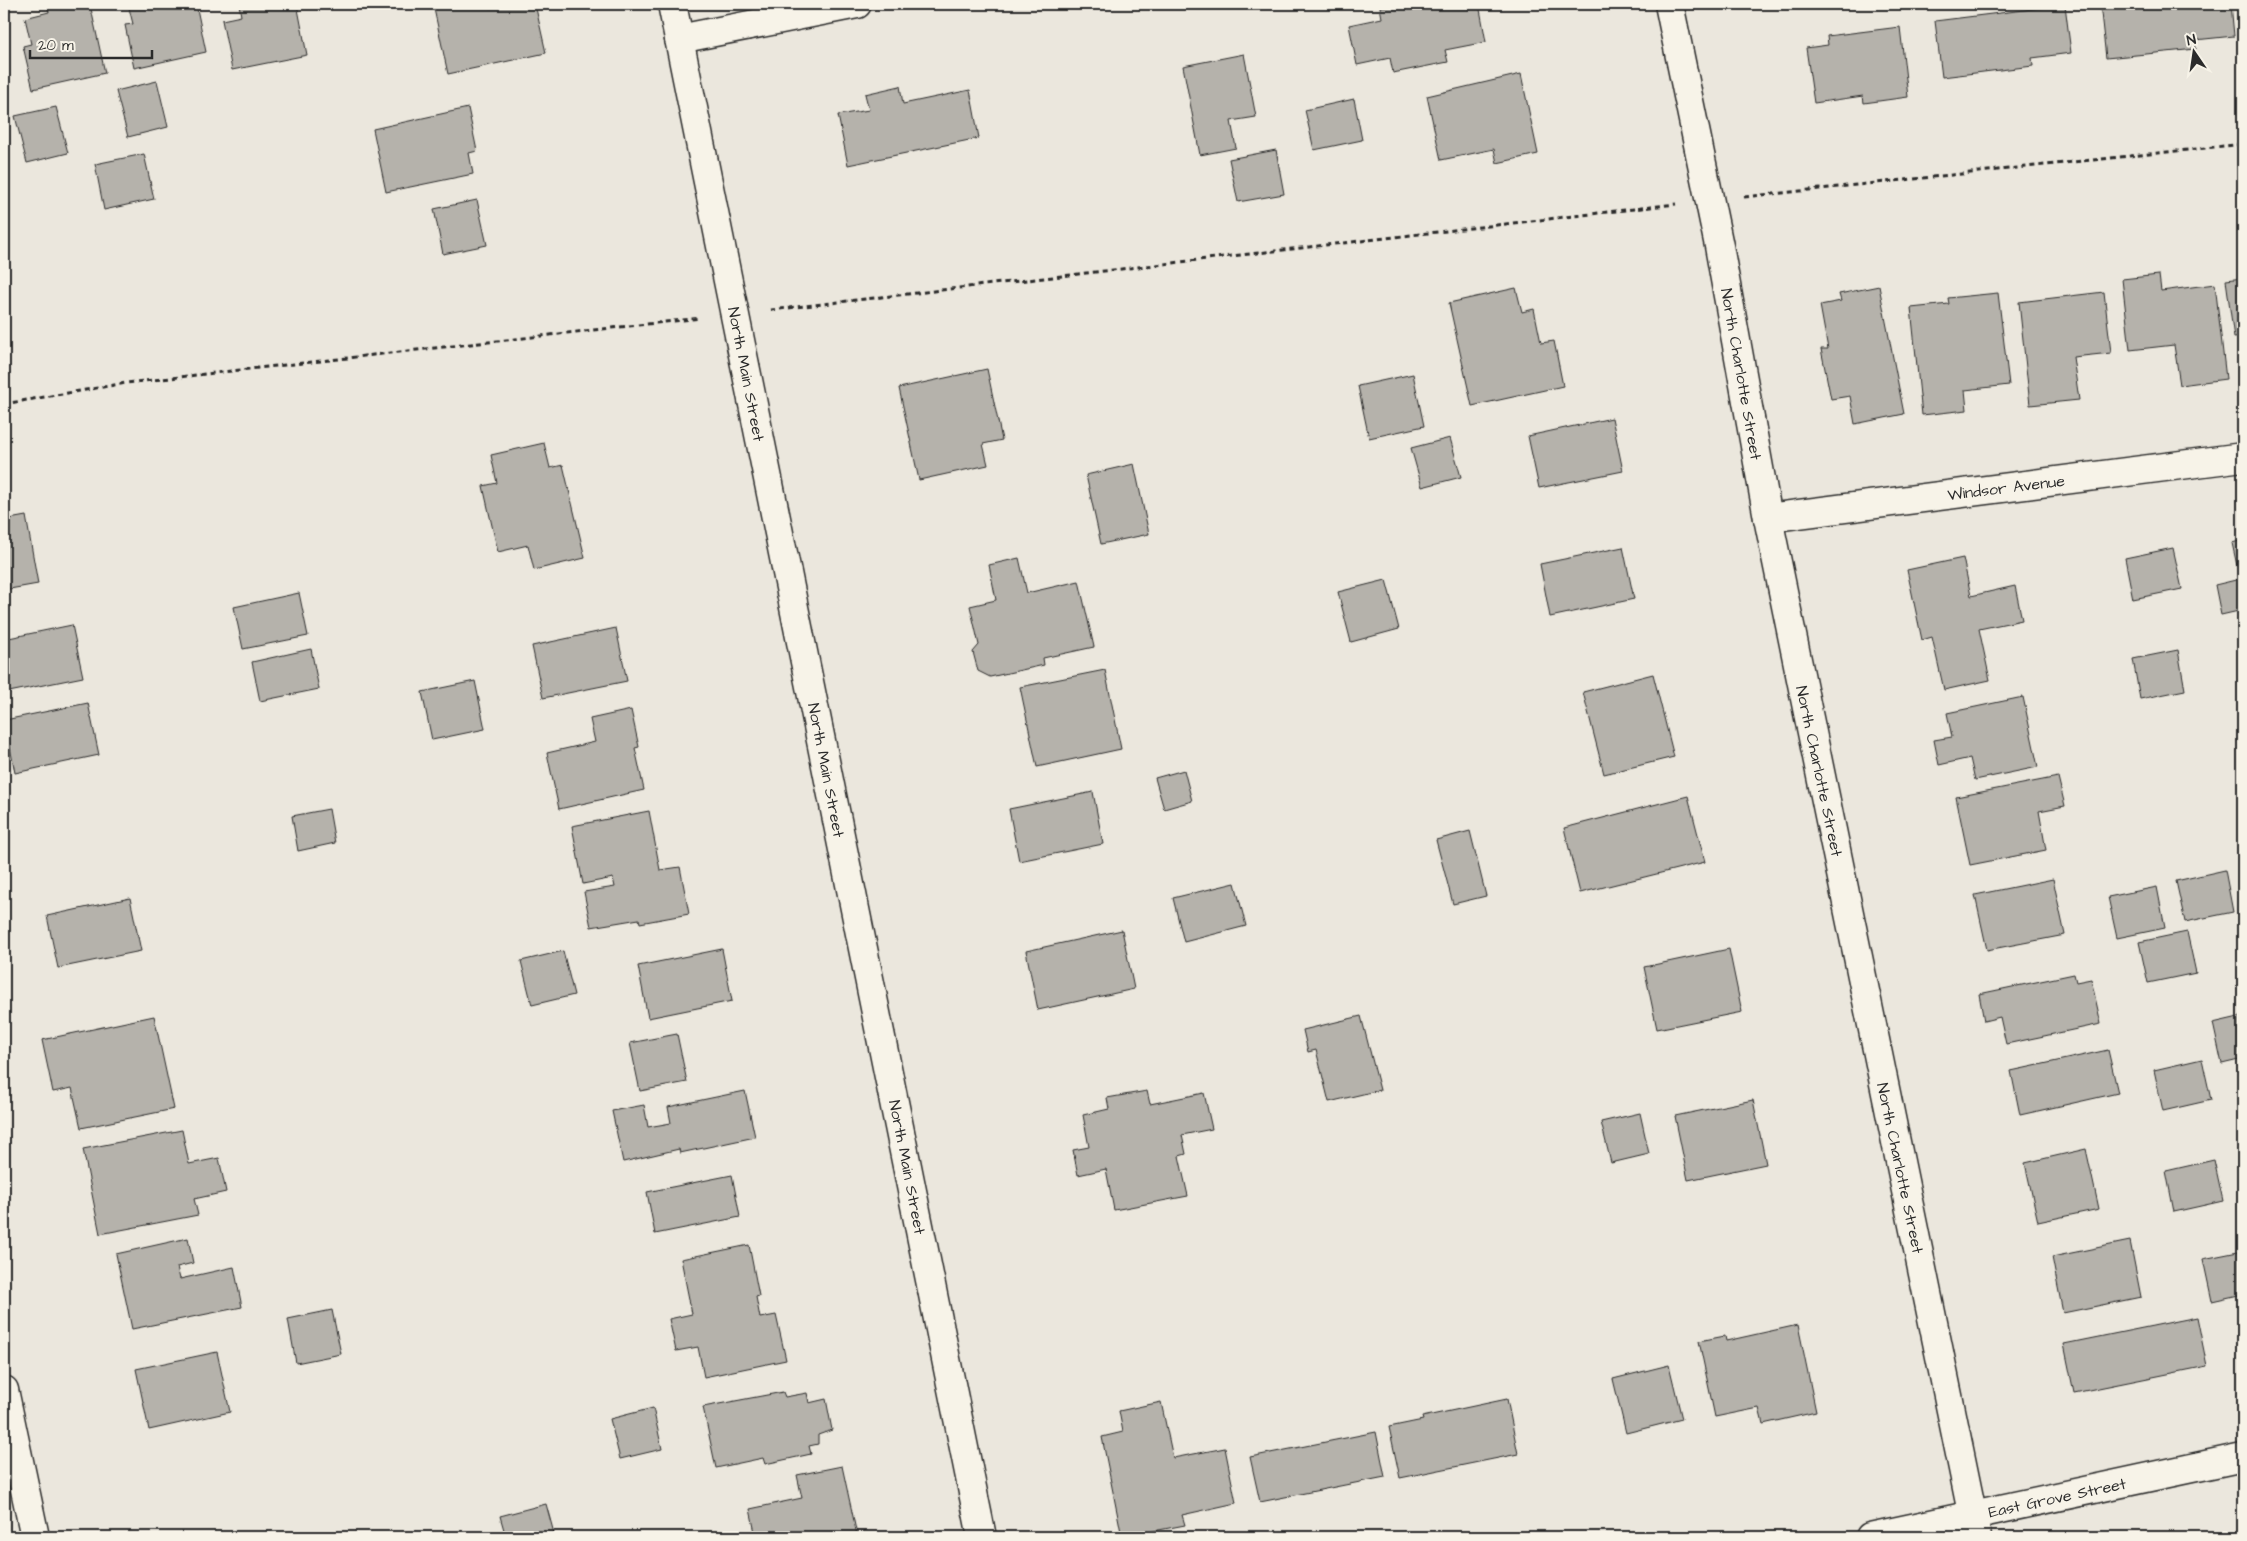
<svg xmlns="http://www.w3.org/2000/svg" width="2247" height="1541" font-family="'Architects Daughter',sans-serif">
  <rect width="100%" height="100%" fill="#ebe7dd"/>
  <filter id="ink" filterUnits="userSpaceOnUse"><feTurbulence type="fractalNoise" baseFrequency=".02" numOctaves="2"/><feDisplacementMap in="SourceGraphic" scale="10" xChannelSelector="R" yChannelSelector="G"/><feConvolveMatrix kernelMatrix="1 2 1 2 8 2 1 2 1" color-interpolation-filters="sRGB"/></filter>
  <g filter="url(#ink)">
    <g fill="#b5b2ab" stroke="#2b2b2b">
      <path d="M68,4H90L105,73L33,89L23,46L31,44L25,18L49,12L48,8Z"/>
      <path d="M128,4H196L206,52L134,68L125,25L133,24Z"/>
      <path d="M239,4H297L307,55L232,70L222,20L241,16Z"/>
      <path d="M433,4H489L490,8L512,4H535L546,53L448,74Z"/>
      <path d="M1399,4H1479L1486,42L1445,50L1448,62L1393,73L1390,58L1357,65L1349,25L1382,18L1380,7Z"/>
      <path d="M2100,4H2231L2234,36L2195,40L2196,49L2106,58Z"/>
      <path d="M2065,5L2071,53L2032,58L2033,66L1942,77L1935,21Z"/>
      <path d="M1900,27L1908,97L1864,103L1863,96L1814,103L1806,48L1828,45L1827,36Z"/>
      <path d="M1244,54L1256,117L1231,121L1236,148L1200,155L1183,66Z"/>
      <path d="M1521,74L1538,154L1497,163L1494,149L1441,160L1427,96Z"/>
      <path d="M157,81L168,127L128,137L116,91Z"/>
      <path d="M900,86L903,104L970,90L979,138L848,165L838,115L869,110L865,94Z"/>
      <path d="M1354,99L1362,140L1314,150L1305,110Z"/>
      <path d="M56,107L68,153L27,163L15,116Z"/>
      <path d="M468,108L477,151L469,153L473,174L386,192L373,129Z"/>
      <path d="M1276,150L1284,194L1238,202L1229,159Z"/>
      <path d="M144,154L154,199L104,210L95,164Z"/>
      <path d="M477,200L487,245L443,254L434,209Z"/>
      <path d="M2159,275L2161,291L2215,284L2226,379L2180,385L2174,345L2130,350L2122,279Z"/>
      <path d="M2243,278V337L2234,338L2226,280Z"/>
      <path d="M1879,286L1904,414L1855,424L1850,396L1831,399L1821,349H1828L1820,305L1841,301L1839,294Z"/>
      <path d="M1516,288L1522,312L1534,309L1541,343L1554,341L1563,386L1472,406L1449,303Z"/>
      <path d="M2104,292L2111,353L2073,357L2079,400L2030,405L2019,302Z"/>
      <path d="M1998,293L2009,385L1965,390L1967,410L1922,415L1911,308L1949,304L1948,298Z"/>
      <path d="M987,369L1002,440L983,444L988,465L919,480L899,388Z"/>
      <path d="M1413,374L1424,426L1369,438L1358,386Z"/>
      <path d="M1612,418L1623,471L1539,488L1528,436Z"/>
      <path d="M1450,438L1461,477L1422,487L1411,448Z"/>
      <path d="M544,443L550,468L563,465L585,558L534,570L528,545L498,552L483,486L497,483L491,455Z"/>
      <path d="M1134,464L1149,534L1101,544L1086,475Z"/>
      <path d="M26,516L38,584L4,590V520Z"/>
      <path d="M2243,540V610L2221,615L2215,585L2240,579L2232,543Z"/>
      <path d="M1623,547L1634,599L1550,617L1540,564Z"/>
      <path d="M2173,548L2182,589L2133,599L2125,558Z"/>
      <path d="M1019,558L1027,593L1079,581L1094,647L1043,658L1044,665L990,677L978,671L973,652L979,645L970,606L996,600L989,565Z"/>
      <path d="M1963,558L1971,596L2015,586L2022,620L1979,629L1990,680L1944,690L1932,637L1922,640L1907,570Z"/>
      <path d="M1386,580L1399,629L1351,642L1338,592Z"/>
      <path d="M299,593L308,636L243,649L234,607Z"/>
      <path d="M72,625L83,677L4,693V639Z"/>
      <path d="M616,628L627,681L543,698L532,646Z"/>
      <path d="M311,649L319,689L260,701L252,662Z"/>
      <path d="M2178,650L2185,690L2140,699L2133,659Z"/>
      <path d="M1105,670L1121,749L1037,767L1020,687Z"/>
      <path d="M1653,674L1674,757L1604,774L1583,692Z"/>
      <path d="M475,681L485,729L432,740L422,692Z"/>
      <path d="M2023,697L2038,767L1975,780L1970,758L1939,765L1934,740L1952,737L1947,713Z"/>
      <path d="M88,703L99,755L15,773L5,720Z"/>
      <path d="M631,710L639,747L635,748L644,790L559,809L547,753L595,742L590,719Z"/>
      <path d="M1184,770L1192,801L1164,809L1155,778Z"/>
      <path d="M2058,777L2065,806L2039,811L2046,850L1970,865L1956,797Z"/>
      <path d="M1093,792L1103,844L1019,861L1009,809Z"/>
      <path d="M1688,796L1705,862L1580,893L1564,828Z"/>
      <path d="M329,809L335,843L298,851L292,816Z"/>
      <path d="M649,811L660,870L680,867L689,914L640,923L639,919L591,927L584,892L615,887L613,878L583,884L572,826Z"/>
      <path d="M1470,831L1486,896L1453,904L1436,840Z"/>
      <path d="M2225,870L2233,912L2185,922L2176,881Z"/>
      <path d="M2053,879L2065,935L1987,950L1975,895Z"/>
      <path d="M1235,883L1246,926L1184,942L1173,898Z"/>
      <path d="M2157,887L2165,928L2117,938L2108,897Z"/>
      <path d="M130,898L141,951L58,968L47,916Z"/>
      <path d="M1122,930L1134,989L1038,1010L1026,951Z"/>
      <path d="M2187,932L2196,973L2148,983L2139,942Z"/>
      <path d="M722,949L732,1001L648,1018L638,966Z"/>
      <path d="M1729,949L1742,1012L1657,1029L1644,967Z"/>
      <path d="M563,951L574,995L532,1005L521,961Z"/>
      <path d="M2074,974L2076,982L2091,979L2101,1024L2006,1044L2000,1017L1984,1021L1979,994Z"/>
      <path d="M154,1016L174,1109L81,1128L72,1088L53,1092L42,1040Z"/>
      <path d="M1361,1016L1380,1090L1329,1102L1316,1050L1308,1052L1303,1030Z"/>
      <path d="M2243,1016V1059L2222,1064L2213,1023Z"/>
      <path d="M677,1034L687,1082L640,1091L630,1043Z"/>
      <path d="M2108,1050L2118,1093L2020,1115L2011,1071Z"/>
      <path d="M2202,1059L2211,1100L2163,1111L2154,1070Z"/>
      <path d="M745,1091L755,1137L680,1153L679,1149L623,1162L612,1111L644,1105L648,1127L671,1123L668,1107Z"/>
      <path d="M1147,1091L1150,1104L1204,1093L1212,1129L1182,1135L1186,1154L1179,1156L1188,1196L1114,1210L1106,1169L1078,1175L1073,1150L1089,1147L1083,1115L1109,1109L1107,1098Z"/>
      <path d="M1753,1100L1766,1164L1688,1180L1675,1116Z"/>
      <path d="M1640,1113L1649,1154L1611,1163L1601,1122Z"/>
      <path d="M182,1130L189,1164L219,1158L226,1192L194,1199L198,1215L100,1234L83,1149Z"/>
      <path d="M2086,1149L2099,1209L2038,1222L2025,1163Z"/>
      <path d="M2214,1160L2223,1201L2174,1212L2166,1171Z"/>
      <path d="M732,1175L740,1217L655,1234L647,1192Z"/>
      <path d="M188,1238L193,1263L177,1267L180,1279L234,1267L242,1307L132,1329L116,1254Z"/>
      <path d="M2130,1241L2141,1297L2063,1313L2052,1257Z"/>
      <path d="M749,1245L759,1296L756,1297L760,1318L776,1315L786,1360L704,1377L698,1347L676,1351L669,1319L692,1314L681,1259Z"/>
      <path d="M2243,1251V1294L2212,1301L2203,1259Z"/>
      <path d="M332,1310L341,1354L296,1363L288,1319Z"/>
      <path d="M2197,1317L2207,1366L2074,1393L2064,1344Z"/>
      <path d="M1798,1325L1816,1412L1763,1424L1759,1408L1715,1417L1699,1341L1725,1336L1726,1341Z"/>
      <path d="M217,1352L230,1412L149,1430L136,1369Z"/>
      <path d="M1669,1365L1682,1419L1626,1433L1613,1379Z"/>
      <path d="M783,1392L785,1397L807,1393L809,1403L826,1399L832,1430L818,1435V1444L809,1446L811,1454L765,1464L763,1458L716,1468L703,1407Z"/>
      <path d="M1507,1399L1518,1454L1400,1478L1389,1427L1423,1420L1422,1417Z"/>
      <path d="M1161,1402L1173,1458L1225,1448L1236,1503L1182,1515L1185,1525L1122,1537L1102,1437L1123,1432L1119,1411Z"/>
      <path d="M653,1408L662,1449L620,1459L610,1419Z"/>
      <path d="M1376,1432L1385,1477L1260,1502L1250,1457Z"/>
      <path d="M842,1466L857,1535L845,1537H756L750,1509L802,1498L797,1475Z"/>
      <path d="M546,1504L555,1537H506L500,1516Z"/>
    </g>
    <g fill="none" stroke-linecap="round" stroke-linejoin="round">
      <defs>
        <g id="minor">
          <path d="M1669,4L1719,246L1768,518L1977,1537"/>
          <path d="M679,39L857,4"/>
          <path d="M1768,518L2243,457"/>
          <path d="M4,1390L35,1537"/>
          <path d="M1870,1537L2243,1457"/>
        </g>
        <path id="tertiary" d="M672,4L982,1537"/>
      </defs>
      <use href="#minor" stroke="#2b2b2b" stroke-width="31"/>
      <use href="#tertiary" stroke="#2b2b2b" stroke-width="31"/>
      <g stroke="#2b2b2b" stroke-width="3" stroke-dasharray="5 4" stroke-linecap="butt">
        <path d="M1744,197L2243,144"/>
        <path d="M771,310L1676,204"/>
        <path d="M4,404L126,383L700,318"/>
      </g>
      <use href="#minor" stroke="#f7f3e8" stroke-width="28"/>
      <use href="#tertiary" stroke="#f7f3e8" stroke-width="28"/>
    </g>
  </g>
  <g text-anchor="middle" stroke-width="4.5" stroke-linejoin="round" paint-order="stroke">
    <g font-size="16" fill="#2b2b2b" stroke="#f7f3e8">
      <text transform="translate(747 374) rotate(79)" y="6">North Main Street</text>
      <text transform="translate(1742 374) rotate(80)" y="6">North Charlotte Street</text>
      <text transform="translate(2006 487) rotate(-7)" y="6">Windsor Avenue</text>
      <text transform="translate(827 770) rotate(79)" y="6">North Main Street</text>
      <text transform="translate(1820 771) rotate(78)" y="6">North Charlotte Street</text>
      <text transform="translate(908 1167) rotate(79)" y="6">North Main Street</text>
      <text transform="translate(1901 1168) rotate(78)" y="6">North Charlotte Street</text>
      <text transform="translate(2057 1497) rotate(-12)" y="6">East Grove Street</text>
    </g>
  </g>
  <rect width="2247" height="1541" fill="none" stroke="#f7f3e8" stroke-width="20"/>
  <rect x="10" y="10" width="2227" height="1521" fill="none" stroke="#2b2b2b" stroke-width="2" filter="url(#ink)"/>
  <g transform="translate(2194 52) rotate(347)" stroke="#f7f3e8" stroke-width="4" paint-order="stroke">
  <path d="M0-4L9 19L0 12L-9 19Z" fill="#2b2b2b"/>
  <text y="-8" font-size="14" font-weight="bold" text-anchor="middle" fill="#2b2b2b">N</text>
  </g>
  <path d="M30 50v8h122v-8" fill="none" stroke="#2b2b2b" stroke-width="2.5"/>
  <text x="38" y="50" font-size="15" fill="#2b2b2b" stroke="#f7f3e8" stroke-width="4" paint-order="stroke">20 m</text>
</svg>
